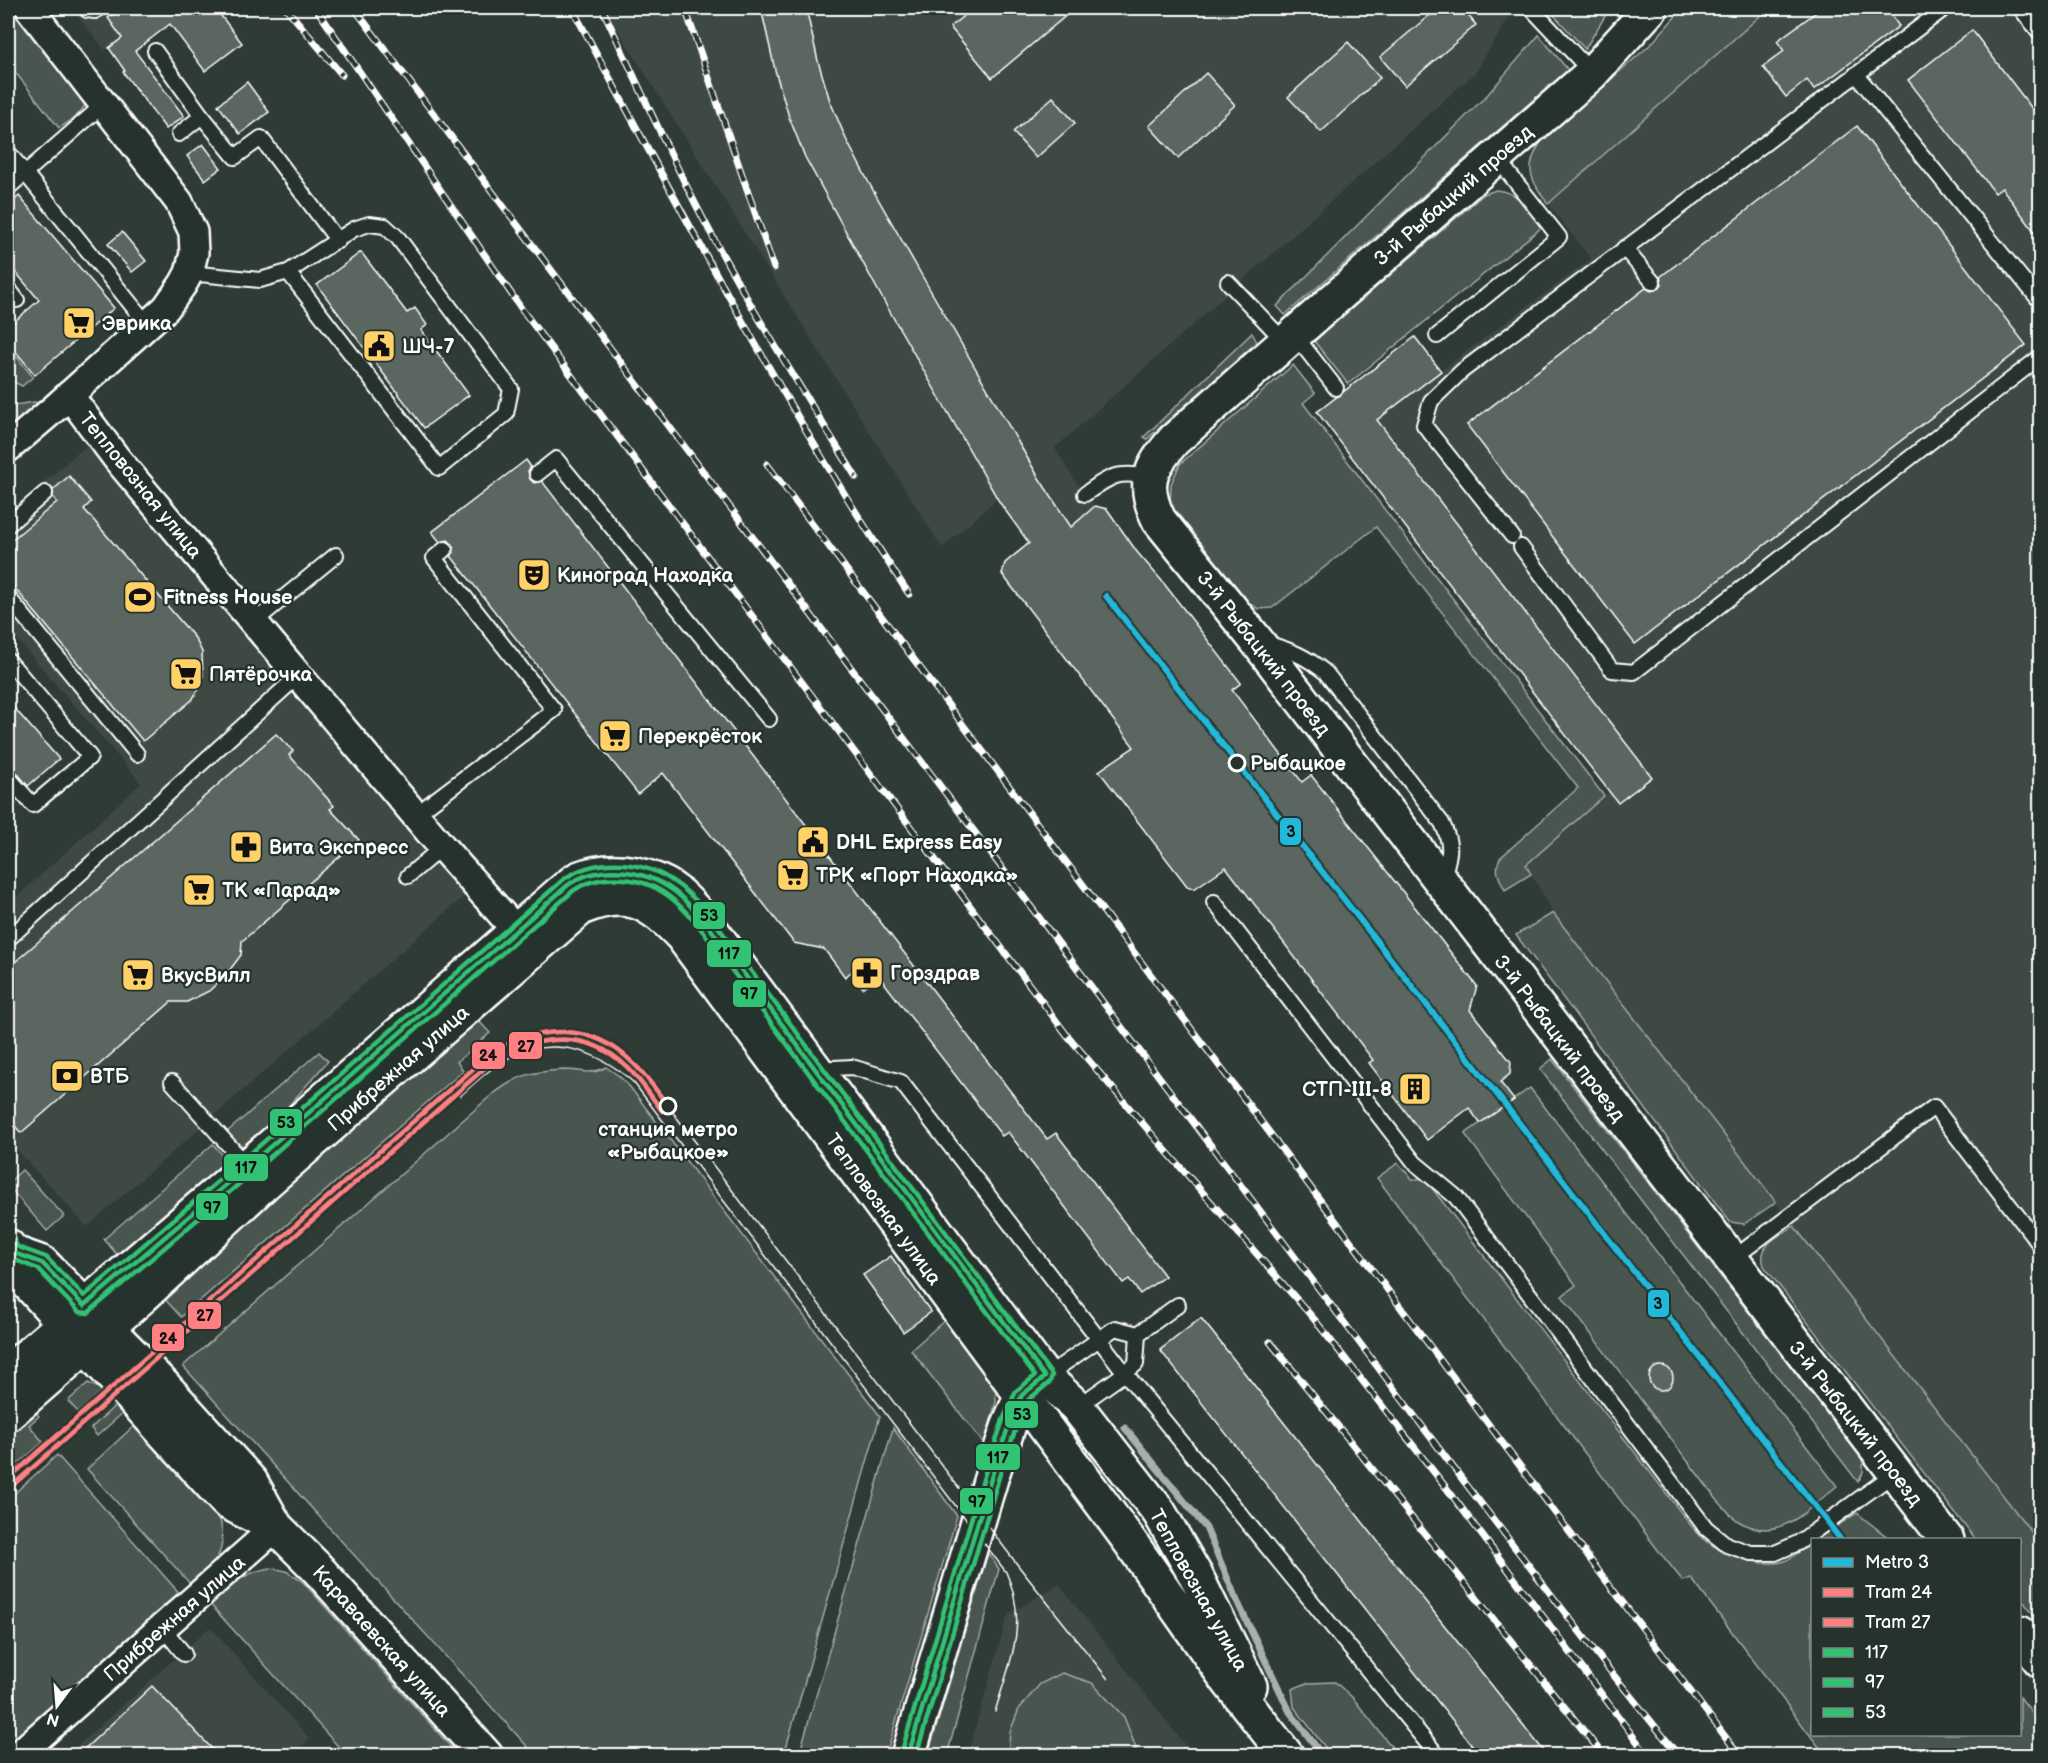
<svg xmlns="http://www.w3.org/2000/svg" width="2048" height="1763" font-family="'Balsamiq Sans',sans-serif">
  <rect width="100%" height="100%" fill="#2f3b35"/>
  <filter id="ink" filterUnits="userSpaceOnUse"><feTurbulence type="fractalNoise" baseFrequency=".0167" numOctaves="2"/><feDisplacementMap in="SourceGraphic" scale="12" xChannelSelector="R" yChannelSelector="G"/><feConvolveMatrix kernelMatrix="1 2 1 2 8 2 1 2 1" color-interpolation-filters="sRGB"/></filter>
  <g filter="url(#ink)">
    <g fill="#3c4842">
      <path d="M71,8H160L105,50Z"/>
      <path d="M604,8H1515L1475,73L1055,448L1076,482L1095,506L1085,532L1025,538L997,499L942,548Z"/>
      <path d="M1769,8H2040V1543L1560,925L1526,865L1609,791L1317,412L1415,337L1441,370L1591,259L1548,204Z"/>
      <path d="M88,444L467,894L87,1227L8,1140V905L141,783L8,629V513Z"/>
      <path d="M1059,1584L1193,1755L967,1756L1008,1614Z"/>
      <path d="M210,1627L310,1739L291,1755L66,1756Z"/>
    </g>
    <g fill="#4a544f" stroke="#a4aaa7" stroke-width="1.5">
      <path d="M8,8H10L86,104C79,116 71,121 59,128L8,63Z"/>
      <path d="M1560,8H1610L1585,49L1554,15Z"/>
      <path d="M1683,8H1769L1548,204C1530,178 1523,168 1543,139L1651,44Z"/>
      <path d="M1539,35L1568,70L1285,315L1277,306L1488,94Z"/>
      <path d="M1496,190C1521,193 1528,208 1542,227L1348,384L1314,341L1484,194Z"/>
      <path d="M1252,333L1257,342L1147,439L1144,437Z"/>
      <path d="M8,346L33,377L22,386L8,379Z"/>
      <path d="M1293,365L1315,393L1303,403L1604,796L1526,865L1531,874L1505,890C1499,878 1494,870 1500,858L1578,788L1376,527L1272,608L1259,609L1250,604L1170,506L1171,484L1180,464Z"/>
      <path d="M35,402L42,405L8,435V406Z"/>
      <path d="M1553,913L1776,1202L1744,1224L1730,1222L1516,935Z"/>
      <path d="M477,1019L490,1033L457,1062L463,1071L181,1317L161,1295Z"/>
      <path d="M319,1052L328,1061L276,1120L246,1147L235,1142L227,1132Z"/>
      <path d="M1552,1059L1861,1457C1865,1467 1864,1473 1858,1482L1540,1069Z"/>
      <path d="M606,1067L619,1076L630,1087L880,1416L784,1755H535L183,1366L488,1098C516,1076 529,1071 565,1070C581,1070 591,1076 606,1067Z"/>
      <path d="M1530,1088L1837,1486C1806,1510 1779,1545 1738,1521C1731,1516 1724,1507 1718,1501L1562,1296L1576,1285L1465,1134Z"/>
      <path d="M213,1144L222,1155L225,1166L119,1257L104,1239Z"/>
      <path d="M1398,1163L1412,1179H1425L1689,1523C1694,1529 1699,1535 1705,1540C1722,1554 1764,1569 1785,1561C1794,1557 1804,1548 1812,1543V1734H2020V1697L2040,1723V1755H1825L1691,1578L1683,1581L1658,1550L1377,1178Z"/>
      <path d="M22,1170L64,1216L47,1231L8,1186V1183Z"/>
      <path d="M1794,1226L2040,1543V1624L2020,1597V1540L1975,1539L1764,1266C1757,1244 1778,1237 1794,1226Z"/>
      <path d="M947,1318L995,1379L996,1402L984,1444L911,1350Z"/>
      <path d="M88,1383L103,1390L78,1412L68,1401Z"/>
      <path d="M118,1403L125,1411L97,1436L91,1428Z"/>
      <path d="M32,1408L39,1416L29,1425L43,1442L8,1473V1429Z"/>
      <path d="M136,1424L219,1516C229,1551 216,1563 192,1586L87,1469Z"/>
      <path d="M893,1428L957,1516L886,1755H799Z"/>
      <path d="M57,1455L181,1595L8,1747V1499Z"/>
      <path d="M1857,1513L1890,1539H1817Z"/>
      <path d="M988,1553L999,1569L947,1755H928Z"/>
      <path d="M271,1568L286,1571L302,1581L458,1755H346L210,1604C231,1586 243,1572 271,1568Z"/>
      <path d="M1062,1673L1092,1683L1124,1717L1136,1748L1135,1755H1008L1010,1732L1019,1709L1040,1684Z"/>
      <path d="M1335,1682L1353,1698L1398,1755H1331L1294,1707L1292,1689L1307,1683Z"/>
    </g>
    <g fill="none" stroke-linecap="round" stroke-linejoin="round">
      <path stroke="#a9afac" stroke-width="7" d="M1125,1428L1206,1528L1238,1603L1290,1712L1323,1756"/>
    </g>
    <g fill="#5b6661" stroke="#fff" stroke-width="1.5">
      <path d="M122,8H215L242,43L205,71L170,24L135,51L184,116L166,129L123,72L125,71L109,48L122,38L108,18Z"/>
      <path d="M761,8H806L818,61L830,101L846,139L869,183L925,281L1039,478L1071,527L1095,506L1107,509L1137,552L1162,581L1241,683L1232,690L1302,782L1311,775L1477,986L1470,1010L1511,1062L1510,1074L1500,1082L1514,1100L1480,1123L1469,1108L1427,1140L1369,1063L1373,1060L1226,867L1194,889L1187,886L1099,771L1134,747L1002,574L1005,563L1029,543L1000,503L886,305L805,157L789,117L775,70Z"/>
      <path d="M973,8H1075L992,78L950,27Z"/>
      <path d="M1438,8H1462L1476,25L1405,86L1380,57Z"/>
      <path d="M1822,8H1886L1899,26L1814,90L1807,80L1786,97L1763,67L1784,51L1777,41Z"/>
      <path d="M1972,30L2040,119V239L2002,188L1995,193L1908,80Z"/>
      <path d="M1348,42L1380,78L1321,132L1288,97Z"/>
      <path d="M1206,73L1235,105L1178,158L1149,126Z"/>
      <path d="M247,82L269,112L240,134L218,105Z"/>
      <path d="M1053,97L1075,123L1036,158L1013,132Z"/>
      <path d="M1857,126L2026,345L1635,644L1467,425L1646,288L1651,291L1658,289L1662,284L1660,277Z"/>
      <path d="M203,144L221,168L205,180L187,156Z"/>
      <path d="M19,196L114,308L35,375L8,342V327L39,300L8,263V206Z"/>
      <path d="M122,232L146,261L132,272L108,244Z"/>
      <path d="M361,252L407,313L415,308L427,325L421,330L469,395L424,428L317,285Z"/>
      <path d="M1415,337L1441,371L1377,420L1652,777L1618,803L1317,412Z"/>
      <path d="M526,460L531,467L528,471L530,479L534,483L542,481L1047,1139L1056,1133L1165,1276L1140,1294L1129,1279L1123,1283L1008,1132L1002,1136L879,976L863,988L851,972L845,977L824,949L794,943L663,773L638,794L451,556L454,552L452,544L448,540L440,542L432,532Z"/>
      <path d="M69,476L91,502L84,509L195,638L202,652L203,677L200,687L192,700L143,741L8,580V543L57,502L53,497V490Z"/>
      <path d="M8,701L59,759L28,786L8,762Z"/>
      <path d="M276,734L293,751L289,755L334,806L330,809L359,840L242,941L241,955L226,975L209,991L187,1002H171L21,1133L8,1118V968Z"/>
      <path d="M891,1256L931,1312L903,1332L863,1275Z"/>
      <path d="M1201,1318L1547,1755H1480L1160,1350Z"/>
      <circle cx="1661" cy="1378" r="12"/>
      <path d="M152,1686L218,1755H78Z"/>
    </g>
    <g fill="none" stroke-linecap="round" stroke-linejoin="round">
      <defs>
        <g id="service">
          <path d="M85,8L87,10L95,11L100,8"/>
          <path d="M1531,8L1592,73"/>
          <path d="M2020,8L2040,33"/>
          <path d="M155,51L202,116L235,157L261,138L338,241"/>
          <path d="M1856,74L2040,301"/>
          <path d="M179,134L202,116"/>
          <path d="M8,152L147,324"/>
          <path d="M8,188L104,104"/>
          <path d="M1624,248L1653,282"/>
          <path d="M189,273L260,280L288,272L354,229L369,224L385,226L398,238L511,389L506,414L439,468L288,272"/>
          <path d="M1228,282L1285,342"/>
          <path d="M8,288L17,300"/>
          <path d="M1294,334L1336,388"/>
          <path d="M1437,336L1559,237L1496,157"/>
          <path d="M537,474L556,459L769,719"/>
          <path d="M1085,494C1112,475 1117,471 1150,477"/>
          <path d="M8,525L45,493"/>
          <path d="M1512,536L1424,425L1431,401L1462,371L1945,8"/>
          <path d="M1521,547L1612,670L1634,672L2040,357"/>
          <path d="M8,597L137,754"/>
          <path d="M254,622L336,555"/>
          <path d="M1265,643C1290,650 1306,656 1326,673L1442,823C1453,846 1450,854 1443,878"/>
          <path d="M8,660L90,757L33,805L8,777"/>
          <path d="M415,815L554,710L434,558L445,549"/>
          <path d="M408,876L442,847"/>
          <path d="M1214,902L1415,1163L1456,1197L1706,1528L1727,1545L1751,1553H1775L1798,1543L1895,1473"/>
          <path d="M8,939L298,676"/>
          <path d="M816,1069L852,1067L901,1082L1125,1373L1136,1364L1138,1334"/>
          <path d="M172,1082L249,1168"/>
          <path d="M1731,1260L1934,1107L2040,1245"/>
          <path d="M1045,1377L1115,1328L1138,1334L1178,1305"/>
          <path d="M1077,1407L1125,1373L1438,1756"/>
          <path d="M163,1628L184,1654"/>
        </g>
        <g id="minor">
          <path d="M69,395L117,459L442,847L530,946"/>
          <path d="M8,448L55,408L166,308L183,284L189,273L194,253L193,232L179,202L29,8"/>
          <path d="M17,1756L276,1527"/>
        </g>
        <g id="tertiary">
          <path d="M1651,8L1592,73L1174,440C1150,468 1141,484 1159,520L1256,640L1947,1540"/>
          <path d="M8,1246L14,1253L24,1279L227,1502L276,1527"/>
          <path d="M14,1253L42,1263L164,1386L251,1482L276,1527L316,1567L486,1756"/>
          <path d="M8,1372L248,1166L561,892C567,888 573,881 580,878C607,867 640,871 666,885C682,894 695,911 707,924L1045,1377L1077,1407L1159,1512L1196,1576L1250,1686"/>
          <path d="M8,1414L143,1296L264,1184L581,908C626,888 650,902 682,936L1131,1543L1228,1681L1287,1756"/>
          <path d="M2020,1633L2040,1660"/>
          <path d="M908,1756L992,1475L1010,1422L1022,1395L1037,1383"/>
        </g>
      </defs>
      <use href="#service" stroke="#fff" stroke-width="18"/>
      <use href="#minor" stroke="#fff" stroke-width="32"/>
      <use href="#tertiary" stroke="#fff" stroke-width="38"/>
      <use href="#service" stroke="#26332d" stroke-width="14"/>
      <use href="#minor" stroke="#26332d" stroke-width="27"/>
      <use href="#tertiary" stroke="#26332d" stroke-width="33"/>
      <g stroke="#fff" stroke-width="1.5">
        <path d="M460,1096C473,1085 487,1070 503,1061C550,1034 597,1049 634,1083L1006,1572C1029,1624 1010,1660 995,1712"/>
        <path d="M668,1106L1020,1568L1108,1679"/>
      </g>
      <defs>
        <g id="rail">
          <path d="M286,8L342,75"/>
          <path d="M316,8L523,311L1067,1035L1168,1153L1314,1319L1448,1490L1648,1756"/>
          <path d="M354,8L1456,1471L1607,1667L1679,1756"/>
          <path d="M572,8C679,206 783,406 909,594"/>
          <path d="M602,8C630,67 657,127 686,185C736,286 797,382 856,477"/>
          <path d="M685,8L774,268"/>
          <path d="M767,464L1601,1574L1740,1756"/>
          <path d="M1270,1342L1604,1756"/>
        </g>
      </defs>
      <use href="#rail" stroke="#fff" stroke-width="7"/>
      <use href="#rail" stroke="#26332d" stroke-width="4.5" stroke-dasharray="14" stroke-linecap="butt"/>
      <defs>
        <path id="bus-1" d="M8,1246L14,1253L42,1263L84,1306L248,1166L568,885C599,863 644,869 674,891C686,900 697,913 707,924L1045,1377L1022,1395L1010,1422L992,1475L908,1756"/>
        <path id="bus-2" d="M8,1257L38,1269L79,1312L88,1313L253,1172L573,891C600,872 641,876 667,895C680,904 691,917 701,929L1035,1376L1016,1391L1003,1420L985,1473L901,1754"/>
        <path id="bus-3" d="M14,1241L18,1247L46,1257L84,1296L243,1160L564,879C597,856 645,860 677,884C691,894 702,907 713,920L1052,1375L1050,1382L1028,1400L1017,1425L999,1477L916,1756"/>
      </defs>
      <use href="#bus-1" stroke="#26332d" stroke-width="9"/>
      <use href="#bus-2" stroke="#26332d" stroke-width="9"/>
      <use href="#bus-3" stroke="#26332d" stroke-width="9"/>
      <use href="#bus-1" stroke="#32c273" stroke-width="4.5"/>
      <use href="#bus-2" stroke="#32c273" stroke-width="4.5"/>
      <use href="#bus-3" stroke="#32c273" stroke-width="4.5"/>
      <defs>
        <path id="tram-1" d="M8,1479L492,1052C540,1026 591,1021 633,1063C646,1075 657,1091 668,1106"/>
        <path id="tram-2" d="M13,1485L496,1058C541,1035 588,1029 627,1067C640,1079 651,1096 662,1111"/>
      </defs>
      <use href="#tram-1" stroke="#26332d" stroke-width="9"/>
      <use href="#tram-2" stroke="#26332d" stroke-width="9"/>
      <use href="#tram-1" stroke="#ff8082" stroke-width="4.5"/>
      <use href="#tram-2" stroke="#ff8082" stroke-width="4.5"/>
      <defs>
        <path id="metro-1" d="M1106,596L1506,1106L1841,1540"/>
      </defs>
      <use href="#metro-1" stroke="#26332d" stroke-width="10"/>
      <use href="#metro-1" stroke="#20b9da" stroke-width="6"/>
    </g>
  </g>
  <defs>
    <symbol id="supermarket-square" viewBox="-11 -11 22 22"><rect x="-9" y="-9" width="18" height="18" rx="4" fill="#ffd166" stroke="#26332d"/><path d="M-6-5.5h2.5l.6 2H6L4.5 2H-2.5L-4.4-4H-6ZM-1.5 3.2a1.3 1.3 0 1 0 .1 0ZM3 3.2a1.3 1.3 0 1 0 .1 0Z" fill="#111"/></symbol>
    <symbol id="civic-square" viewBox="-11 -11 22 22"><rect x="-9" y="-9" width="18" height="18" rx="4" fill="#ffd166" stroke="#26332d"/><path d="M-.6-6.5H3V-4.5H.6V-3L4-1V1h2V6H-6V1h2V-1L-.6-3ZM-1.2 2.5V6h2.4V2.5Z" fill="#111"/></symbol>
    <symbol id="theatre-square" viewBox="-11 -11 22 22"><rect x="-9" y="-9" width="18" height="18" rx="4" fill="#ffd166" stroke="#26332d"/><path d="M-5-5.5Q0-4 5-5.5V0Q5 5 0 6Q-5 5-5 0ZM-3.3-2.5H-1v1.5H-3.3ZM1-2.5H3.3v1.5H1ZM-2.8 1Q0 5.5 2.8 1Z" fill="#111"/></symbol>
    <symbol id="stadium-square" viewBox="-11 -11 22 22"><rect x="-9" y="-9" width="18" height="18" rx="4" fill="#ffd166" stroke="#26332d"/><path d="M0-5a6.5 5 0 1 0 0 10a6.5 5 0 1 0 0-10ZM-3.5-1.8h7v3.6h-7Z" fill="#111"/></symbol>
    <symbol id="pharmacy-square" viewBox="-11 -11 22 22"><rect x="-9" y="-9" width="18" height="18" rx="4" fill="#ffd166" stroke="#26332d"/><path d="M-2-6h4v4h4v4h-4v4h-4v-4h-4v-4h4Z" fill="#111"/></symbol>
    <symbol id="bank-square" viewBox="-11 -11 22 22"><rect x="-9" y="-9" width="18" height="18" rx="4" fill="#ffd166" stroke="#26332d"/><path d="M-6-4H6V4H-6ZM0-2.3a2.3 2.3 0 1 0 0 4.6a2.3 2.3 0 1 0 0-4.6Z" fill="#111"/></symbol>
    <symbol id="building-square" viewBox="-11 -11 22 22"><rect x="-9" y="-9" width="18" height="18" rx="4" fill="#ffd166" stroke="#26332d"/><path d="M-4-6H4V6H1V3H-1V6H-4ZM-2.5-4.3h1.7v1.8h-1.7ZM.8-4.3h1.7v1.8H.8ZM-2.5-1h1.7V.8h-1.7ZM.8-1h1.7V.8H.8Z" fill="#111"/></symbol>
  </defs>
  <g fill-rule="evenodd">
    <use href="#supermarket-square" x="60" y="304" width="38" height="38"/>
    <use href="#civic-square" x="360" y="327" width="38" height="38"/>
    <use href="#theatre-square" x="515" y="556" width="38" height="38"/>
    <use href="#stadium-square" x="121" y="578" width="38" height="38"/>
    <use href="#supermarket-square" x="167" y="655" width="38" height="38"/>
    <use href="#supermarket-square" x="596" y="717" width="38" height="38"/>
    <use href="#civic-square" x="794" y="823" width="38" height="38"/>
    <use href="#pharmacy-square" x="227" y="828" width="38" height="38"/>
    <use href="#supermarket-square" x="774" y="856" width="38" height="38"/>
    <use href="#supermarket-square" x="180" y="871" width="38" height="38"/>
    <use href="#pharmacy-square" x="848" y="954" width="38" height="38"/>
    <use href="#supermarket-square" x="119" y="956" width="38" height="38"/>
    <use href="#bank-square" x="48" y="1057" width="38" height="38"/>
    <use href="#building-square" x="1396" y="1070" width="38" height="38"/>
  </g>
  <g fill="#26332d" stroke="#fff" stroke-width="3">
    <circle cx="1237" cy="763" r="8"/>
    <circle cx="668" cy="1106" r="8"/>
  </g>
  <g text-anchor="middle" stroke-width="4.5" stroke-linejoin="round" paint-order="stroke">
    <g font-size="20" fill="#fff" stroke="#26332d">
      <text transform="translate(1453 195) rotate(-41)" y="7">3-й Рыбацкий проезд</text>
      <text transform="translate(141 485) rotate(51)" y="7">Тепловозная улица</text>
      <text transform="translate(1264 653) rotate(52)" y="7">3-й Рыбацкий проезд</text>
      <text transform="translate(1560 1038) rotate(53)" y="7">3-й Рыбацкий проезд</text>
      <text transform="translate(398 1068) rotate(-41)" y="7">Прибрежная улица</text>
      <text transform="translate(884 1209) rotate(54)" y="7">Тепловозная улица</text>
      <text transform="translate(1856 1423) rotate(52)" y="7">3-й Рыбацкий проезд</text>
      <text transform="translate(1199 1590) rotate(61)" y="7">Тепловозная улица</text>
      <text transform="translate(174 1618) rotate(-41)" y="7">Прибрежная улица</text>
      <text transform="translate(382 1641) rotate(48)" y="7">Караваевская улица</text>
    </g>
    <g font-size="20" font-weight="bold" fill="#fff" stroke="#26332d" text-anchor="start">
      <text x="102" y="330">Эврика</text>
      <text x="402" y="353">ШЧ-7</text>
      <text x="557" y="582">Киноград Находка</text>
      <text x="163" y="604">Fitness House</text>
      <text x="209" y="681">Пятёрочка</text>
      <text x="638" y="743">Перекрёсток</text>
      <text x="836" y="849">DHL Express Easy</text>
      <text x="269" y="854">Вита Экспресс</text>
      <text x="816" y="882">ТРК «Порт Находка»</text>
      <text x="222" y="897">ТК «Парад»</text>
      <text x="890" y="980">Горздрав</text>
      <text x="161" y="982">ВкусВилл</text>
      <text x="90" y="1083">ВТБ</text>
      <text x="1392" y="1096" text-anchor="end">СТП-III-8</text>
    </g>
    <g font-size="20" font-weight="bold" fill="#fff" stroke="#26332d" text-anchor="start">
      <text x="1250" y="770">Рыбацкое</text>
      <text x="668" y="1136" text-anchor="middle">станция метро<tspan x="668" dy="23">«Рыбацкое»</tspan></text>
    </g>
  </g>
  <g stroke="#26332d" stroke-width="2">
    <rect x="1279" y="817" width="23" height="29" rx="6" fill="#20b9da"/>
    <rect x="692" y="901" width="34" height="29" rx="6" fill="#32c273"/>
    <rect x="706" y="939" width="46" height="29" rx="6" fill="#32c273"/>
    <rect x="732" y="979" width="35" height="29" rx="6" fill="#32c273"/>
    <rect x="508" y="1031" width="35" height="29" rx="6" fill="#ff8082"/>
    <rect x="471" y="1041" width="35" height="29" rx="6" fill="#ff8082"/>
    <rect x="269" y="1108" width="34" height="29" rx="6" fill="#32c273"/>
    <rect x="223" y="1153" width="46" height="29" rx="6" fill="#32c273"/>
    <rect x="195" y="1192" width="34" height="29" rx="6" fill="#32c273"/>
    <rect x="1647" y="1289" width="23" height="29" rx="6" fill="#20b9da"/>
    <rect x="187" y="1301" width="35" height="29" rx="6" fill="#ff8082"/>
    <rect x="151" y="1323" width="34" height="29" rx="6" fill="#ff8082"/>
    <rect x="1004" y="1400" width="35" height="29" rx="6" fill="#32c273"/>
    <rect x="975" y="1443" width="46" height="28" rx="6" fill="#32c273"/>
    <rect x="959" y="1487" width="35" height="28" rx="6" fill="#32c273"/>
  </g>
  <g font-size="16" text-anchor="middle" font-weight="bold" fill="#111">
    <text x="1291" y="837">3</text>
    <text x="709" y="921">53</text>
    <text x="729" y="959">117</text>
    <text x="749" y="999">97</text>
    <text x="526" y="1052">27</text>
    <text x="488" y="1061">24</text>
    <text x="286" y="1128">53</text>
    <text x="246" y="1173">117</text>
    <text x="212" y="1213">97</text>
    <text x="1658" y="1309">3</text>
    <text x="205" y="1321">27</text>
    <text x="168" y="1344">24</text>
    <text x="1022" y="1420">53</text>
    <text x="998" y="1463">117</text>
    <text x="977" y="1507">97</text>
  </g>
  <rect width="2048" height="1763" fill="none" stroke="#26332d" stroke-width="30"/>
  <rect x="15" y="15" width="2018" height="1733" fill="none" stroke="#fff" stroke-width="2" filter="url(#ink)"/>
  <rect x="1811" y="1538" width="210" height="198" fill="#26332d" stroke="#7d8581" stroke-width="1.5"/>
  <rect x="1823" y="1558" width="30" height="9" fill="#20b9da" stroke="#7d8581" stroke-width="1.5"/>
  <text x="1865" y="1568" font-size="18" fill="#ffffff">Metro 3</text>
  <rect x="1823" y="1588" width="30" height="9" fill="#ff8082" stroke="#7d8581" stroke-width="1.5"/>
  <text x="1865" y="1598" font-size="18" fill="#ffffff">Tram 24</text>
  <rect x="1823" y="1618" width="30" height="9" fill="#ff8082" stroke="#7d8581" stroke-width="1.5"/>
  <text x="1865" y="1628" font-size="18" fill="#ffffff">Tram 27</text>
  <rect x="1823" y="1648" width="30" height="9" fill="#32c273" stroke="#7d8581" stroke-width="1.5"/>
  <text x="1865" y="1658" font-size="18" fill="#ffffff">117</text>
  <rect x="1823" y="1678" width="30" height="9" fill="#32c273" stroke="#7d8581" stroke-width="1.5"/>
  <text x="1865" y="1688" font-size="18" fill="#ffffff">97</text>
  <rect x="1823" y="1708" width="30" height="9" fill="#32c273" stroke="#7d8581" stroke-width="1.5"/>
  <text x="1865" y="1718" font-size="18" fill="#ffffff">53</text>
  <g transform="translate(57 1706) rotate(196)" stroke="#26332d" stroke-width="4.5" paint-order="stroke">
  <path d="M0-4.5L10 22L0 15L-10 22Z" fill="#ffffff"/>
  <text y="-9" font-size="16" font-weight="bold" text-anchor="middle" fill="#ffffff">N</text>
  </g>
</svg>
